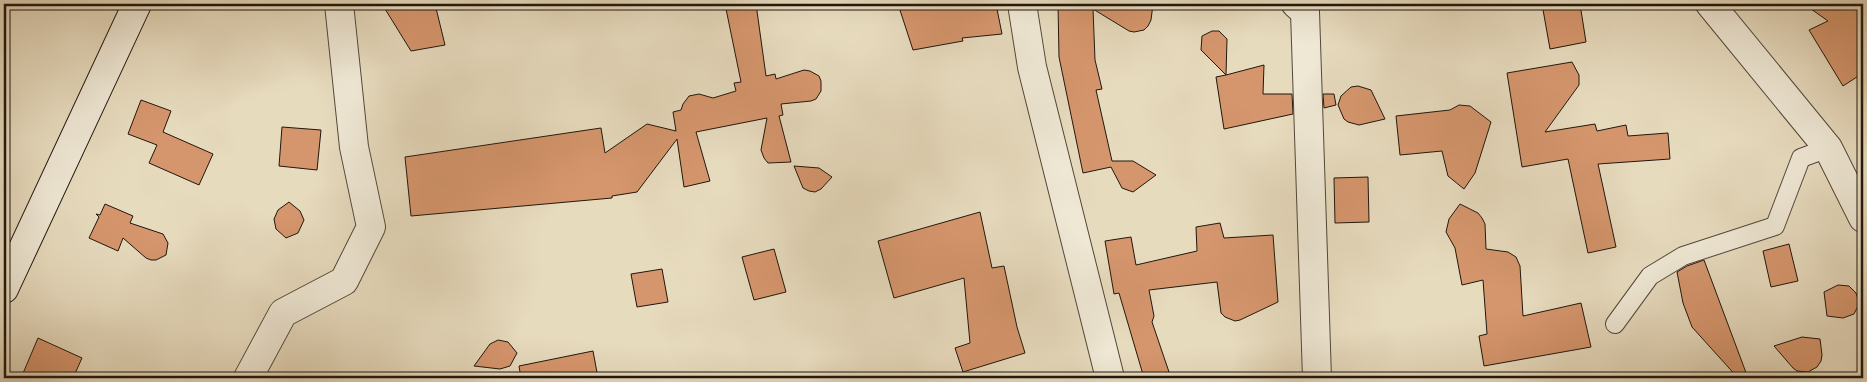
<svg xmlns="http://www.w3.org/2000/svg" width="1867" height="382" font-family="'EB Garamond',serif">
  <rect width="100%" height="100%" fill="#e7dbbe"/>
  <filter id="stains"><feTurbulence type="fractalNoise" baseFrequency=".004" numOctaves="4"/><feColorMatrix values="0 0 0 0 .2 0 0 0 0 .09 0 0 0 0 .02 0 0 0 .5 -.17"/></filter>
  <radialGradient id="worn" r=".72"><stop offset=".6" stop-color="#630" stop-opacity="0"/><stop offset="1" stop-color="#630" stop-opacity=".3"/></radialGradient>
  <g fill="#d6966d" stroke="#1f170d">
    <path d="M382,4H435L445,45L411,51Z"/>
    <path d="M725,4H756L766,76L775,74L776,79L804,70L810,71L819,76L821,81V91L816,99L811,101L781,104L783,115L779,116L791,162L768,163L764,158L761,150L767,118L696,132L710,181L684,187L677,139L637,192L612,196V198L411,216L405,157L601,128L605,153L647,124L676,131L673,112L681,110L683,104L689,96L699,94L713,98L736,91L734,83L741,82Z"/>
    <path d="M898,4H996L1002,34L962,38L963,41L913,50Z"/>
    <path d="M1058,4H1153L1151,20L1148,26L1144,30L1134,32L1129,31L1093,9L1095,60L1102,89L1096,90L1112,161H1133L1156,175L1133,192L1122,188L1111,167L1083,173L1059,57Z"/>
    <path d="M1542,4H1580L1586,42L1550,49Z"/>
    <path d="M1804,4H1863V73L1843,86L1809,30L1828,21Z"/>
    <path d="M1212,31H1219L1227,39L1226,75L1264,65L1263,94H1292L1293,114L1224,129L1216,77L1226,75L1201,50L1202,36Z"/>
    <path d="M1572,62L1579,75V85L1545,132L1595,124L1597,131L1626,125L1628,136L1668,133L1670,159L1598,164L1616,247L1588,253L1568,159L1522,167L1507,73Z"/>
    <path d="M1358,86L1371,90L1385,119L1359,125L1348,122L1344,119L1338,105L1341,96L1351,87Z"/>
    <path d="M1323,94H1334L1336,105L1324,108Z"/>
    <path d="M141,100L171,111L163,132L213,154L199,185L149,163L157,145L128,134Z"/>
    <path d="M1459,105L1470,106L1491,122L1475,173L1464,189L1448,176L1442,151L1400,155L1396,116L1450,110Z"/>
    <path d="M282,127L321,130L317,170L279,166Z"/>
    <path d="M794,166L819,168L832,177L821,189L815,192L809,191L803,188Z"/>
    <path d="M1368,177L1369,222L1335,223L1334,178Z"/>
    <path d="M289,202L300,211L304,220L298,233L286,238L276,229L274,219L278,210Z"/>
    <path d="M105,204L133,216L130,223L163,234L168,243L166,255L156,260H151L146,258L123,238L118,251L89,238L99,217L96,214L100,215Z"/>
    <path d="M1460,204L1478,213L1482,218L1485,224L1486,249L1508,252L1516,257L1520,266L1523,316L1581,303L1591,347L1484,366L1479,336L1487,334L1483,280L1462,285L1455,248L1446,232L1449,219Z"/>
    <path d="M980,212L992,268L1004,266L1017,327L1025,353L963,372L955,348L970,343L964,278L894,298L878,241Z"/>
    <path d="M1220,223L1224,238L1273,235L1278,302L1240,320L1235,321L1225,317L1221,313L1217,282L1149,290L1154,316L1152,322L1169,372L1150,378H1144L1119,293L1114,294L1105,241L1131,237L1136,265L1197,251L1196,227Z"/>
    <path d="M1789,244L1798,281L1771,287L1763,251Z"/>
    <path d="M774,249L786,292L754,300L742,257Z"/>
    <path d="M1704,260L1720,303L1748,378H1738L1692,327L1683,303L1677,272L1687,266Z"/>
    <path d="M662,269L668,302L637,307L631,274Z"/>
    <path d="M1838,285L1849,286L1856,293L1858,299L1859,304L1854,314L1843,318L1827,316L1824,292Z"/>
    <path d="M1802,337L1820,339L1822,355L1821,361L1817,367L1808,372L1797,371L1793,368L1774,346Z"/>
    <path d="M38,338L82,358L73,378H21Z"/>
    <path d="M498,340L508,342L517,353L510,366L500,369L474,366L490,344Z"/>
    <path d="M593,351L598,378H521L519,366Z"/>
  </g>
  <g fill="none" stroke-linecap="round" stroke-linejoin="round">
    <defs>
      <path id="lane" d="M1615,324L1650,276L1683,256L1775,226L1801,158L1828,148"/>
      <g id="street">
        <path d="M1022,4L1032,67L1110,378"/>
        <path d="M1296,4L1305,12L1317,378"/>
        <path d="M1710,4L1828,148L1863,218"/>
        <path d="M248,378L283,313L344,281L371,227L354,147L339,4"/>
      </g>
      <path id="secondary" d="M4,289L137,4"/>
    </defs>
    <use href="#lane" stroke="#514839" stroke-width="20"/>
    <use href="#street" stroke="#514839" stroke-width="30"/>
    <use href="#secondary" stroke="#1f170d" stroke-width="30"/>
    <use href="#lane" stroke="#efe8d5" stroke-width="18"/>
    <use href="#street" stroke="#efe8d5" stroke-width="28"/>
    <use href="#secondary" stroke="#efe8d5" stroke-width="28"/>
  </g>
  <rect width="1867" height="382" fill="none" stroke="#e7dbbe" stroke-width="20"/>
  <rect x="5" y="5" width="1857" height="372" fill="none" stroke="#1f170d" stroke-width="2.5"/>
  <rect x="10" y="10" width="1847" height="362" fill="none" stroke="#1f170d"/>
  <rect width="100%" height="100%" filter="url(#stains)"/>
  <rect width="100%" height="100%" fill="url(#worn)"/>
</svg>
